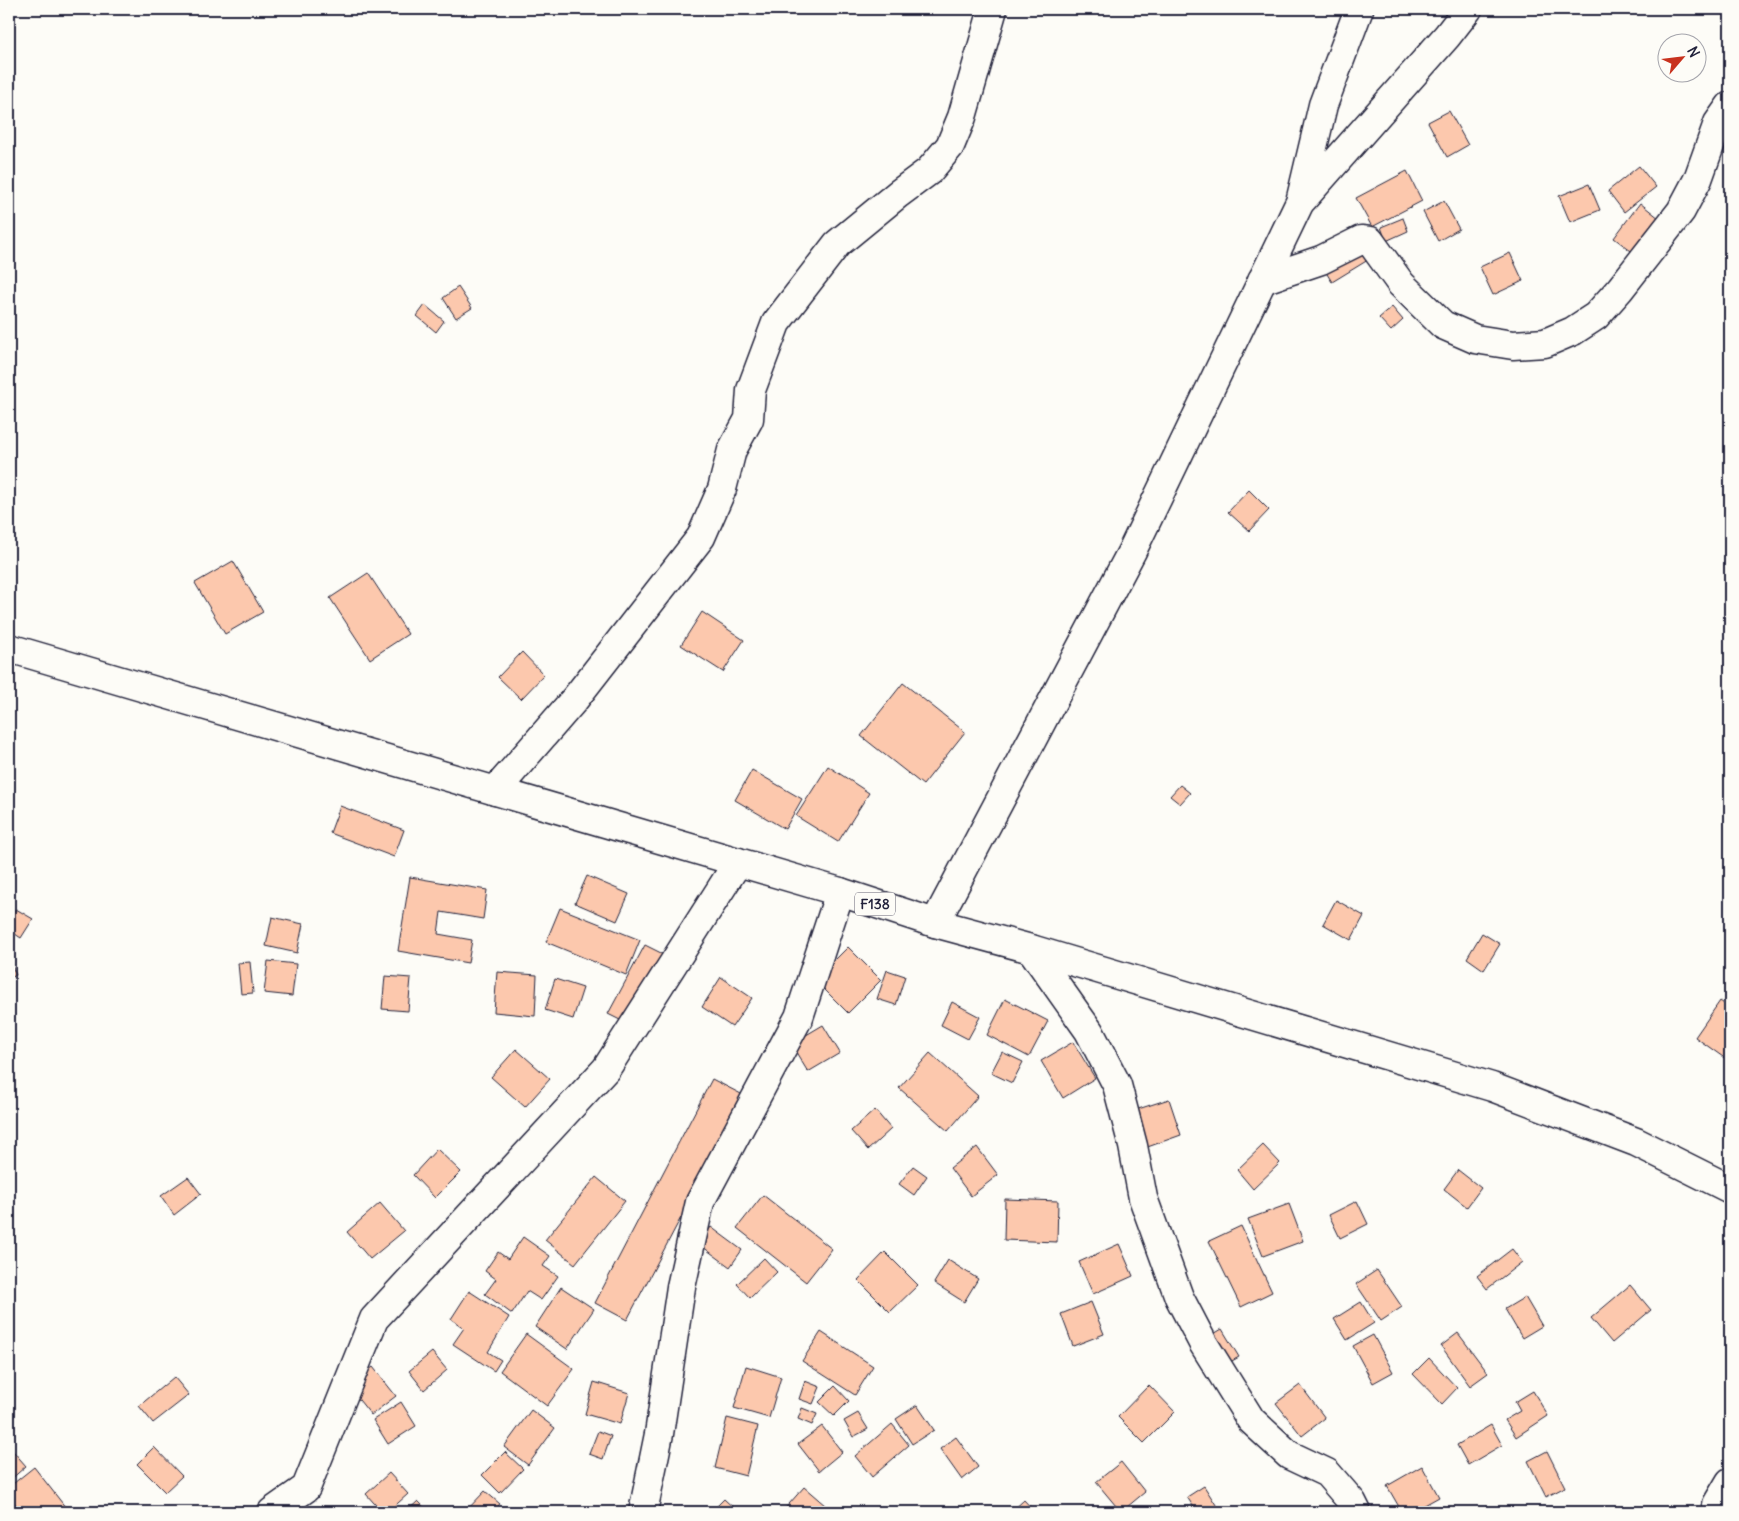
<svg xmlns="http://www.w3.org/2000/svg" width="1739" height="1521" font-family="Delius,sans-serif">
  <rect width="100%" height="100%" fill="#fdfcf7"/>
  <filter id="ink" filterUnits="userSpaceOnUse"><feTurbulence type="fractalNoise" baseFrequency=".02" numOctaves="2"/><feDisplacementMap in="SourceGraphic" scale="10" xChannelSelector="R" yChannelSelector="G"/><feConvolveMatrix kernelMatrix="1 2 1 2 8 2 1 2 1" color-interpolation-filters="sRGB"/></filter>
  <g filter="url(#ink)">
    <g fill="#fcc8ad" stroke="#22223b">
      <path d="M1449,111L1468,145L1447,157L1428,122Z"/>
      <path d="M1639,166L1656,187L1624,212L1608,191Z"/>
      <path d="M1407,171L1422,201L1372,227L1356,198Z"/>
      <path d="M1589,184L1600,210L1570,222L1559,196Z"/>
      <path d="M1444,201L1459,229L1438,241L1423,212Z"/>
      <path d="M1640,203L1664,222L1639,257L1614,238Z"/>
      <path d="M1403,218L1408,231L1386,241L1381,227Z"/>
      <path d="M1359,244L1368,260L1332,282L1322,266Z"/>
      <path d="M1510,253L1523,281L1493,295L1480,267Z"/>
      <path d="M458,287L472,308L456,318L443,298Z"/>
      <path d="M425,305L444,321L436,332L417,316Z"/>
      <path d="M1392,307L1403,320L1391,331L1379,318Z"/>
      <path d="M1249,490L1269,510L1249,531L1228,512Z"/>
      <path d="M233,561L263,612L225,634L195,583Z"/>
      <path d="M368,573L408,634L370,659L330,598Z"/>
      <path d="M702,612L744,640L723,672L681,645Z"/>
      <path d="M522,652L544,675L521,699L498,677Z"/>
      <path d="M903,683L965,732L923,785L861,736Z"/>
      <path d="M828,766L869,793L838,842L796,816Z"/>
      <path d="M752,770L802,799L785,829L735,800Z"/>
      <path d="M1180,785L1190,793L1180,804L1170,796Z"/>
      <path d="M340,806L404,830L394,857L330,833Z"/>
      <path d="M587,876L629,894L617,921L575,903Z"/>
      <path d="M410,877L487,890L483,919L441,912L438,934L472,940L468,963L398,951Z"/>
      <path d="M1336,900L1364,916L1351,940L1323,924Z"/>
      <path d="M560,908L640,940L626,975L546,942Z"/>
      <path d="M16,909L33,919L21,938L9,930V920Z"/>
      <path d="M272,917L303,924L297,953L266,946Z"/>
      <path d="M1482,933L1500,944L1484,970L1467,958Z"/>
      <path d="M645,945L667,956L630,1025L608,1014Z"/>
      <path d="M848,947L881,980L848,1013L815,980Z"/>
      <path d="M9,959L16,975L9,979Z"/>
      <path d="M268,961L296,964L292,996L264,993Z"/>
      <path d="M250,962L253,993L241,994L238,963Z"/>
      <path d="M887,970L905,976L896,1005L877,999Z"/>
      <path d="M497,972L537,975L535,1016L494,1012Z"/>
      <path d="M385,976L411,978L408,1011L382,1009Z"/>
      <path d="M721,977L752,998L732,1027L702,1007Z"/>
      <path d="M555,979L583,988L573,1019L545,1010Z"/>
      <path d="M1005,999L1048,1021L1029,1057L987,1035Z"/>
      <path d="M1720,1001L1730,1008V1062L1695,1037Z"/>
      <path d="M952,1002L980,1017L968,1039L941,1025Z"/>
      <path d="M823,1025L840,1053L808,1072L791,1044Z"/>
      <path d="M1073,1042L1095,1078L1063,1098L1041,1061Z"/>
      <path d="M516,1049L550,1079L525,1107L491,1077Z"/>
      <path d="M1002,1052L1023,1062L1012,1083L991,1073Z"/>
      <path d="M930,1053L978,1096L948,1131L899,1088Z"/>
      <path d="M712,1079L745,1096L627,1320L595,1303Z"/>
      <path d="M1169,1099L1181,1135L1142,1149L1129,1112Z"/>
      <path d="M875,1110L891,1129L868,1150L851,1131Z"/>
      <path d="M1263,1145L1280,1163L1253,1189L1237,1170Z"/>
      <path d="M977,1147L998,1175L971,1196L950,1168Z"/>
      <path d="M437,1149L461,1172L435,1198L413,1175Z"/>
      <path d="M913,1166L927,1176L914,1195L899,1184Z"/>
      <path d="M1458,1170L1481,1188L1467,1207L1444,1189Z"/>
      <path d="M188,1177L201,1194L174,1215L161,1196Z"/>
      <path d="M596,1177L625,1201L575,1264L545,1240Z"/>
      <path d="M763,1195L832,1249L806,1282L737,1228Z"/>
      <path d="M1005,1199L1058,1201L1057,1242L1004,1240Z"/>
      <path d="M1357,1201L1368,1224L1340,1238L1329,1215Z"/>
      <path d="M380,1203L404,1231L370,1259L347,1232Z"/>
      <path d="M1289,1204L1303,1241L1263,1256L1248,1219Z"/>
      <path d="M1241,1226L1272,1292L1241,1307L1209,1241Z"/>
      <path d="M711,1227L742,1250L730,1267L699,1244Z"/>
      <path d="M523,1237L550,1256L543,1266L558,1276L541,1300L527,1291L512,1314L485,1294L496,1279L485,1271L498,1252L508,1259Z"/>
      <path d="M1119,1244L1133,1276L1093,1294L1079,1262Z"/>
      <path d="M1512,1249L1522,1262L1487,1289L1477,1276Z"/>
      <path d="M885,1252L918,1285L890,1312L858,1280Z"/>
      <path d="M764,1258L777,1272L750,1298L737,1284Z"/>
      <path d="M948,1260L978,1279L964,1302L934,1283Z"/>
      <path d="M1377,1270L1402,1307L1381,1321L1356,1284Z"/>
      <path d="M1630,1285L1651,1310L1612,1343L1591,1318Z"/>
      <path d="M561,1287L594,1309L567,1349L535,1327Z"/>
      <path d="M469,1291L509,1317L488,1352L501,1360L494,1371L453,1344L464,1328L451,1319Z"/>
      <path d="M1525,1297L1542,1326L1522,1338L1505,1309Z"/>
      <path d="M1091,1302L1104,1334L1073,1346L1061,1314Z"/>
      <path d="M1361,1302L1374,1323L1347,1340L1334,1319Z"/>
      <path d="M1222,1329L1239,1357L1223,1366L1207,1338Z"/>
      <path d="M821,1332L873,1366L855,1395L802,1361Z"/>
      <path d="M1458,1333L1488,1373L1470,1386L1441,1346Z"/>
      <path d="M526,1334L574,1369L547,1406L500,1371Z"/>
      <path d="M1373,1335L1393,1372L1373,1383L1353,1346Z"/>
      <path d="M432,1352L447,1370L424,1390L409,1371Z"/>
      <path d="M1429,1358L1457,1388L1442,1404L1413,1374Z"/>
      <path d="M746,1366L781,1377L769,1418L734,1408Z"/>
      <path d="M373,1367L396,1396L371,1415L348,1386Z"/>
      <path d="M174,1377L189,1395L153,1423L139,1406Z"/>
      <path d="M805,1381L820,1387L813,1404L799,1399Z"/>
      <path d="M594,1382L629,1393L620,1424L585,1414Z"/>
      <path d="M1149,1385L1175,1412L1144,1443L1118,1417Z"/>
      <path d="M1300,1385L1325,1418L1302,1436L1276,1403Z"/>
      <path d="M835,1386L849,1401L834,1416L819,1402Z"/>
      <path d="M1533,1391L1548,1416L1516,1437L1505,1420L1520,1411L1515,1402Z"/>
      <path d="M401,1402L416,1426L388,1444L373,1420Z"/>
      <path d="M917,1405L934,1430L912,1444L896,1419Z"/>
      <path d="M802,1408L817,1414L812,1425L798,1419Z"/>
      <path d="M531,1410L555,1428L528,1465L504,1447Z"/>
      <path d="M858,1413L868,1429L853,1437L844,1421Z"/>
      <path d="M727,1418L758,1426L746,1476L715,1468Z"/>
      <path d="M892,1424L909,1445L872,1477L855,1456Z"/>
      <path d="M1491,1425L1502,1445L1468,1465L1457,1445Z"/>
      <path d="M822,1426L842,1452L819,1471L798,1444Z"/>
      <path d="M598,1431L611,1436L603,1459L589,1454Z"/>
      <path d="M956,1437L978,1467L962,1480L940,1449Z"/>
      <path d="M154,1447L182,1476L165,1492L137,1464Z"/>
      <path d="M13,1451L26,1466L9,1481V1455Z"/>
      <path d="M1547,1451L1565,1487L1546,1497L1528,1461Z"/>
      <path d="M505,1452L523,1469L500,1493L482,1475Z"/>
      <path d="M1121,1462L1145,1492L1121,1512L1096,1482Z"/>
      <path d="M1422,1466L1439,1497L1412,1512H1402L1387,1486Z"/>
      <path d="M34,1467L66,1508L61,1512H21L9,1496V1487Z"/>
      <path d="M389,1473L408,1494L388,1512H382L366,1494Z"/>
      <path d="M1204,1486L1218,1508L1211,1512H1197L1187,1497Z"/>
      <path d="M804,1487L833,1512H782Z"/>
      <path d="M485,1491L500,1504L492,1512H465Z"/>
      <path d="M724,1499L738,1512H711Z"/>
      <path d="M1024,1500L1035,1512H1011Z"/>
      <path d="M418,1501L429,1512H406Z"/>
    </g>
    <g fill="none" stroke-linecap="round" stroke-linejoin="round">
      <defs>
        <g id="minor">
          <path d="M1303,199L1447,36L1468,9"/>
          <path d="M1262,280L1321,260L1361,240L1370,241L1401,284L1443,325L1475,339L1513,345L1545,343L1573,331L1596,316L1620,289L1681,211L1698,179L1718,123L1730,106"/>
          <path d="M495,791L574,700L701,537L722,489L732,450L749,419L751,390L776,323L837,244L898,194L929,171L950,146L962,117L993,9"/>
          <path d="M935,923L1132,551L1300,202L1323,105L1359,9"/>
          <path d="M1031,949L1089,1031L1117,1085L1133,1146L1143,1198L1179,1297L1203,1343L1251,1420L1289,1455L1327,1473L1352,1502L1357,1512"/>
          <path d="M272,1512L306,1488L374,1319L606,1069L738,862"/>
          <path d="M643,1512L659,1434L681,1287L700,1202L799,1017L840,892"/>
          <path d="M1717,1512V1504L1730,1482"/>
        </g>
        <path id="major" d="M9,648L840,892L935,923L1031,949L1492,1087L1636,1142L1730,1189"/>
      </defs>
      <use href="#minor" stroke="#22223b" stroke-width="31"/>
      <use href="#major" stroke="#22223b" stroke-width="31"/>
      <use href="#minor" stroke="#fdfcf7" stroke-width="28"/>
      <use href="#major" stroke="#fdfcf7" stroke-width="28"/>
    </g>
  </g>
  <g text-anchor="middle" stroke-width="4" stroke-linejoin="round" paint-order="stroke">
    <rect fill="#fdfcf7" stroke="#646373" stroke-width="1" x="855" y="892.5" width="40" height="23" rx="4"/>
    <g font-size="14" font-weight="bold" fill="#22223b">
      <text x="875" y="909">F138</text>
    </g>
  </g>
  <rect width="1739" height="1521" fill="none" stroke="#fdfcf7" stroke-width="30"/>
  <rect x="15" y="15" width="1709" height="1491" fill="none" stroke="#22223b" stroke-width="2" filter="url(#ink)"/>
  <g transform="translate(1682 58) rotate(62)"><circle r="24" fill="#fdfcf7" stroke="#a5a5ac"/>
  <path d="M0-4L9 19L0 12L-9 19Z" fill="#c8321e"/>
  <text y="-8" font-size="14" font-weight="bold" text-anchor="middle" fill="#22223b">N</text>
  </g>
</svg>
